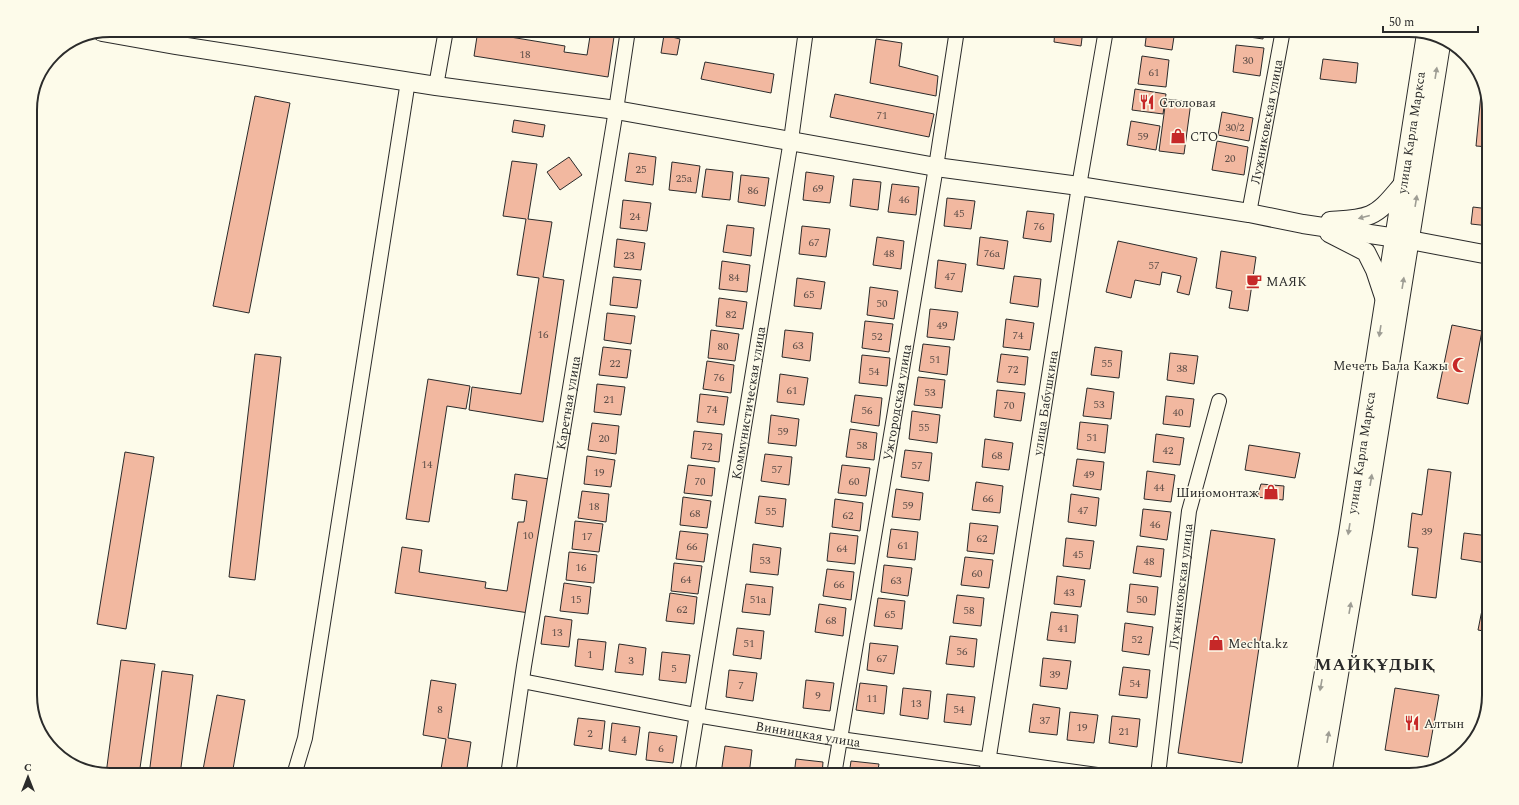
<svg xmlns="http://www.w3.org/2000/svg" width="1519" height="805" font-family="Spectral,serif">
  <rect width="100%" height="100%" fill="#fdfbea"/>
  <g fill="#f2b8a0" stroke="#2b2b2b">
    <path d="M478,30H499L498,35L565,46L564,52L587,55L591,30H615L608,77L474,56Z"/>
    <path d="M974,30H1002L1001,36L974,32Z"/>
    <path d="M1055,30H1083L1081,46L1054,42Z"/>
    <path d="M1147,30H1175L1172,50L1145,46Z"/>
    <path d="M1236,30H1264L1263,39L1235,35Z"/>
    <path d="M664,35L680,39L677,55L661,53Z"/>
    <path d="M876,39L902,43L899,66L938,76L936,96L870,83Z"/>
    <path d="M1236,45L1264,48L1260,76L1233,72Z"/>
    <path d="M1142,56L1169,60L1166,87L1138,84Z"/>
    <path d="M1323,59L1358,63L1356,83L1320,79Z"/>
    <path d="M705,62L774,74L771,93L701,79Z"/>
    <path d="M1482,83L1489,105V147L1476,146Z"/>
    <path d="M1135,89L1166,94L1163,114L1132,110Z"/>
    <path d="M835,94L934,114L929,137L830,117Z"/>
    <path d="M255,96L290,103L249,313L213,306Z"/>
    <path d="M1166,99L1191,102L1184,154L1159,151Z"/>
    <path d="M1222,112L1253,118L1249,141L1218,135Z"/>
    <path d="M514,120L545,125L543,137L512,132Z"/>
    <path d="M1131,121L1160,126L1156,150L1127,145Z"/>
    <path d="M1217,141L1248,147L1244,175L1212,170Z"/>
    <path d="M629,153L656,157L653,185L625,181Z"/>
    <path d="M569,157L582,175L560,190L547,172Z"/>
    <path d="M512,161L537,164L528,219L552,222L543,277L564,280L543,422L469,410L472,387L521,394L539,278L517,275L526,219L503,216Z"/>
    <path d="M672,162L700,166L696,193L669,190Z"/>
    <path d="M706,169L733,172L730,200L702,197Z"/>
    <path d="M806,172L834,176L830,203L803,200Z"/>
    <path d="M741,175L769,178L765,206L738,202Z"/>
    <path d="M853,179L881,182L878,210L850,206Z"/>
    <path d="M892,184L919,187L916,215L888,212Z"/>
    <path d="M947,198L975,201L971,229L944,226Z"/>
    <path d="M623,200L651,203L647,231L620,228Z"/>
    <path d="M1473,207L1489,209V226L1471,224Z"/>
    <path d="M1027,211L1054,214L1051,242L1023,238Z"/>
    <path d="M727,225L754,228L751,256L723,252Z"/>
    <path d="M802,226L830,229L826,257L799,254Z"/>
    <path d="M877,237L904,241L901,269L873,265Z"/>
    <path d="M980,237L1008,241L1004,269L977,265Z"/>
    <path d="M617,239L645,243L641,270L614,267Z"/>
    <path d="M1118,241L1197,258L1189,295L1177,292L1181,276L1162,272L1160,285L1135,280L1131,298L1106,292Z"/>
    <path d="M1221,251L1256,257L1248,311L1229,308L1232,291L1216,288Z"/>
    <path d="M938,260L966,264L962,292L935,288Z"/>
    <path d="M722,261L750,265L747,292L719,289Z"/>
    <path d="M1014,276L1041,279L1038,307L1010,303Z"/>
    <path d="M613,277L641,280L637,308L610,305Z"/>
    <path d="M797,278L825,282L821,309L794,306Z"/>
    <path d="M870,287L898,291L894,319L867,315Z"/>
    <path d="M719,298L747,302L743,329L716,326Z"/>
    <path d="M930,309L958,312L954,340L927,337Z"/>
    <path d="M607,313L635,316L631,344L604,340Z"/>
    <path d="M1006,319L1034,323L1030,350L1003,347Z"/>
    <path d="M865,321L893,324L889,352L862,348Z"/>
    <path d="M1452,325L1482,331L1468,404L1437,398Z"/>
    <path d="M711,330L739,334L735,361L708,358Z"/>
    <path d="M785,330L813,333L810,361L782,357Z"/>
    <path d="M923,344L950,347L947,375L919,371Z"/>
    <path d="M603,347L631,350L627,378L599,375Z"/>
    <path d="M1095,347L1122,351L1119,378L1091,375Z"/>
    <path d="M1170,353L1198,356L1194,384L1167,380Z"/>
    <path d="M255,354L281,357L255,580L229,577Z"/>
    <path d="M1001,354L1028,357L1025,385L997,382Z"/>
    <path d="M862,355L890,358L887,386L859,383Z"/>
    <path d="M707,361L734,365L731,393L703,389Z"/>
    <path d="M780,374L808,378L804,405L777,402Z"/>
    <path d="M918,377L945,380L942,408L914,405Z"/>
    <path d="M428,379L470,386L466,409L447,406L429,522L406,519Z"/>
    <path d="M597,384L625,387L621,415L594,412Z"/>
    <path d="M1087,388L1114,392L1111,419L1083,416Z"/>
    <path d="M997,390L1025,393L1021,421L994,417Z"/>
    <path d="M700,394L728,397L724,425L697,422Z"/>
    <path d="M855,395L882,398L879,426L851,422Z"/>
    <path d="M1166,396L1194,399L1190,427L1163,424Z"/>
    <path d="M912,411L940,415L937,443L909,439Z"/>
    <path d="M771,415L799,419L796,446L768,443Z"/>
    <path d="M1080,422L1108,425L1105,453L1077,449Z"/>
    <path d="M592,423L619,426L616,454L588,450Z"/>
    <path d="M850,429L877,433L874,460L846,457Z"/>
    <path d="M694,431L722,434L719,462L691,458Z"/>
    <path d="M1156,434L1184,438L1180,465L1153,462Z"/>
    <path d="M985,439L1013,443L1009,470L982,467Z"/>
    <path d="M1249,445L1300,453L1295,478L1245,470Z"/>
    <path d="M905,450L932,453L929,481L901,477Z"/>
    <path d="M125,452L154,457L126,629L97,624Z"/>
    <path d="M765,454L792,457L789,485L761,481Z"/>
    <path d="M587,456L615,460L611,487L584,484Z"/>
    <path d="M1077,459L1104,462L1101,490L1073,486Z"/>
    <path d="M688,465L715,468L712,496L684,493Z"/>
    <path d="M842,465L870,468L866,496L838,493Z"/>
    <path d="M1428,469L1451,472L1436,598L1412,595L1418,548L1408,547L1412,513L1422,515Z"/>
    <path d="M1147,471L1175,475L1171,502L1144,499Z"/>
    <path d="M515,474L549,479L529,613L395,593L402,547L422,550L419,572L486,582L485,588L507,591L518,522H524L527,501L512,499Z"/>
    <path d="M976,482L1003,486L1000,513L972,510Z"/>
    <path d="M1261,484L1284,486L1283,500L1257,497Z"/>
    <path d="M896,489L923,493L920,520L892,517Z"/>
    <path d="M582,491L609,494L606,522L578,518Z"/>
    <path d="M1071,494L1099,498L1096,526L1068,522Z"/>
    <path d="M759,496L786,499L783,527L755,523Z"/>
    <path d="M683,497L711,501L707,528L680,525Z"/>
    <path d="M835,499L863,503L860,531L832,527Z"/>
    <path d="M1143,509L1171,512L1167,540L1140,536Z"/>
    <path d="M575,521L603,524L599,552L572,549Z"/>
    <path d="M970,523L998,526L994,554L967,551Z"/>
    <path d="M891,529L918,532L915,560L887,557Z"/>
    <path d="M1211,530L1275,539L1242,763L1178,753Z"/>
    <path d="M680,531L708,534L704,562L676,559Z"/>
    <path d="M830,533L858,536L855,564L827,561Z"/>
    <path d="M1464,533L1489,536L1486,563L1461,559Z"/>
    <path d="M1066,538L1094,541L1090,569L1063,566Z"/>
    <path d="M753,544L781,548L778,575L750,572Z"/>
    <path d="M1137,546L1164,549L1161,577L1133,573Z"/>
    <path d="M569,552L597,555L594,583L566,580Z"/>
    <path d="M965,557L993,560L989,588L961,585Z"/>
    <path d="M674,563L702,566L698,594L671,591Z"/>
    <path d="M884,565L912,568L908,596L881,592Z"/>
    <path d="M827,569L854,572L851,600L823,596Z"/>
    <path d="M1489,575V632L1478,630Z"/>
    <path d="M1057,576L1085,580L1081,607L1054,604Z"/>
    <path d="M564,583L591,587L588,614L560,611Z"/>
    <path d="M746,584L773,587L770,615L742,612Z"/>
    <path d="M1130,584L1158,587L1155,615L1127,612Z"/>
    <path d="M670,593L697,597L694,624L666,621Z"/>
    <path d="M957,595L984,598L981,626L953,623Z"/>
    <path d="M878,598L905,601L902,629L874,626Z"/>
    <path d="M819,604L846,608L843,636L815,632Z"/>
    <path d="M1051,612L1078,615L1075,643L1047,640Z"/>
    <path d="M545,616L572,620L569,647L541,644Z"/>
    <path d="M1125,623L1153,627L1149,655L1122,651Z"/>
    <path d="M737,628L764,631L761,659L733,655Z"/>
    <path d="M950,636L977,639L974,667L946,664Z"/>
    <path d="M578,639L606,642L603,670L575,666Z"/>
    <path d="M870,643L898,646L894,674L867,670Z"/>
    <path d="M619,644L646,648L643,675L615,672Z"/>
    <path d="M662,652L690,655L686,683L659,680Z"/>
    <path d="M1043,658L1071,661L1067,689L1040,686Z"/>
    <path d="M121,660L155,664L139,775L106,774Z"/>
    <path d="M1123,667L1150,670L1147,698L1119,695Z"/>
    <path d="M729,670L757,673L753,701L726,697Z"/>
    <path d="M162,671L193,675L180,775H149Z"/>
    <path d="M431,680L456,684L448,738L471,742L466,775H440L446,739L423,735Z"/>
    <path d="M806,680L834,683L830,711L803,708Z"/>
    <path d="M860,683L887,686L884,714L856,710Z"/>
    <path d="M903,688L931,691L928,719L900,715Z"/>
    <path d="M1395,688L1439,695L1428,757L1385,750Z"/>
    <path d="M947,694L975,697L971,725L944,722Z"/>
    <path d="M217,695L245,700L232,775H202Z"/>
    <path d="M1033,704L1060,708L1057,735L1029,732Z"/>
    <path d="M1070,712L1098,715L1094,743L1067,740Z"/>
    <path d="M1112,716L1140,719L1137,747L1109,743Z"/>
    <path d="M578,718L605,721L602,749L574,745Z"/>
    <path d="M612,723L640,727L636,755L609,751Z"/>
    <path d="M649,732L677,736L673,763L646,760Z"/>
    <path d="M725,746L752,750L749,775L721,774Z"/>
    <path d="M796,759L823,762L822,775H794Z"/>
    <path d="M851,761L879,764L877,775H849Z"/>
    <path d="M891,769L918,772V775H890Z"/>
  </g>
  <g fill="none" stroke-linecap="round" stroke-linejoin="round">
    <defs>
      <g id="minor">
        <path d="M436,86L446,30"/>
        <path id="s1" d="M1249,213L1283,30"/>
        <path id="s2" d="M522,681L696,715L840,739L1097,775"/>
        <path d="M294,775L305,738L408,81"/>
        <path id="s3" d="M508,775L524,666L616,110L628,30"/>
        <path id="s4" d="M687,775L791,140L806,30"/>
        <path id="s5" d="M834,775L936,167L957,30"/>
        <path id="s6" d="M986,775L1079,186L1106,30"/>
        <path id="s7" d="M1158,775L1189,511L1219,401"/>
      </g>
      <g id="major">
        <path d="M102,32L175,45L436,86L616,110L936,167L1079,186L1249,213L1303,224L1410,240L1489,255"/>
        <path d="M1330,221C1343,220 1358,220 1370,215C1384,209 1394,194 1404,183"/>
        <path d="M1329,233L1366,252L1375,270L1384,297"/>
        <path id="s8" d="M1306,775L1348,534L1426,34"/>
        <path d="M1322,775L1364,526L1442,38"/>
      </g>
    </defs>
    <use href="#minor" stroke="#2b2b2b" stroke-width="16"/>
    <use href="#major" stroke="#2b2b2b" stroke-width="20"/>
    <use href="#minor" stroke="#fdfbea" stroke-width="14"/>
    <use href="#major" stroke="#fdfbea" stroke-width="18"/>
  </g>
  <defs><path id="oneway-solid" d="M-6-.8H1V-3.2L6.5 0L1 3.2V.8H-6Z"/></defs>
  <g fill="#9e9d94">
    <use href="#oneway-solid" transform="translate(1436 73) rotate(-81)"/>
    <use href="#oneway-solid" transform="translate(1416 201) rotate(-81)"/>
    <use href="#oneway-solid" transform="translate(1364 217) rotate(165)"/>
    <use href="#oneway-solid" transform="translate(1403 283) rotate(-81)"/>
    <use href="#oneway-solid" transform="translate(1380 331) rotate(99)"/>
    <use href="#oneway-solid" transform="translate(1371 480) rotate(-81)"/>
    <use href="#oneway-solid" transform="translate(1349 529) rotate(99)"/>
    <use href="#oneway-solid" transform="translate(1350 608) rotate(-80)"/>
    <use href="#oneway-solid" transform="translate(1321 685) rotate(100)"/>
    <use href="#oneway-solid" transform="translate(1328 737) rotate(-80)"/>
  </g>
  <defs>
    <symbol id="restaurant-bare" viewBox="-9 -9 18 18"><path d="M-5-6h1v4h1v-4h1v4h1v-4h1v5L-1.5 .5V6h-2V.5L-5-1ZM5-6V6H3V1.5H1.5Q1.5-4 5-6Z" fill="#c62828" stroke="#fdfbea" stroke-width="2.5" paint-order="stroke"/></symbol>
    <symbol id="shop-bare" viewBox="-9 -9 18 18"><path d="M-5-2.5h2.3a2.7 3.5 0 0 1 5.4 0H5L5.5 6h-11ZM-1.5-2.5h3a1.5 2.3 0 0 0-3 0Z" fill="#c62828" stroke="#fdfbea" stroke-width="2.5" paint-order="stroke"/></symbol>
    <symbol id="cafe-bare" viewBox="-9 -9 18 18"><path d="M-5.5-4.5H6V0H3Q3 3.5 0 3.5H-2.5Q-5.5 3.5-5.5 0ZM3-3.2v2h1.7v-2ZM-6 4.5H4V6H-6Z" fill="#c62828" stroke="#fdfbea" stroke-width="2.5" paint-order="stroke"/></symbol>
    <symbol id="mosque-bare" viewBox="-9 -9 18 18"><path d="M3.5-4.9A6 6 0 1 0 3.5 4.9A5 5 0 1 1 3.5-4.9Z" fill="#c62828" stroke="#fdfbea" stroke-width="2.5" paint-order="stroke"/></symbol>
  </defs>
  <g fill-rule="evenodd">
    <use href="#restaurant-bare" x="1136" y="91" width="22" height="22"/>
    <use href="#shop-bare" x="1167" y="125" width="22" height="22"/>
    <use href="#cafe-bare" x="1243" y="270" width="22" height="22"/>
    <use href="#mosque-bare" x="1449" y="354" width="22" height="22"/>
    <use href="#shop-bare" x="1260" y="481" width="22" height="22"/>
    <use href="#shop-bare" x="1205" y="632" width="22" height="22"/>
    <use href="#restaurant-bare" x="1401" y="712" width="22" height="22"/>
  </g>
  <g text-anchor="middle" stroke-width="3" stroke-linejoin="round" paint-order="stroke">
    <g font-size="11" fill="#5d4e48">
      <text x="525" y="58">18</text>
      <text x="1248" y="64">30</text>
      <text x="1154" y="76">61</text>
      <text x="882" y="119">71</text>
      <text x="1235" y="131">30/2</text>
      <text x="1143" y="140">59</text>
      <text x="1230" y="162">20</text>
      <text x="641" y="173">25</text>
      <text x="684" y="182">25а</text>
      <text x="818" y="192">69</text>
      <text x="753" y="194">86</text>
      <text x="904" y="203">46</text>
      <text x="959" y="217">45</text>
      <text x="635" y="220">24</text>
      <text x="1039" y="230">76</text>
      <text x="814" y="246">67</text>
      <text x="889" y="257">48</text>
      <text x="992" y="257">76а</text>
      <text x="629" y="259">23</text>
      <text x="1154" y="269">57</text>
      <text x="950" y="280">47</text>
      <text x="734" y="281">84</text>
      <text x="809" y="298">65</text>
      <text x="882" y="307">50</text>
      <text x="731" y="318">82</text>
      <text x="942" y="329">49</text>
      <text x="543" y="338">16</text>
      <text x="1018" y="339">74</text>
      <text x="877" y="340">52</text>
      <text x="798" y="349">63</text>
      <text x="723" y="350">80</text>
      <text x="935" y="363">51</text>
      <text x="615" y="367">22</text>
      <text x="1107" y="367">55</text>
      <text x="1182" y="372">38</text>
      <text x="1013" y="373">72</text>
      <text x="874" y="375">54</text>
      <text x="719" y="381">76</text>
      <text x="792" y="394">61</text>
      <text x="930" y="396">53</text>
      <text x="609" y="403">21</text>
      <text x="1099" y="408">53</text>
      <text x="1009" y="409">70</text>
      <text x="712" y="413">74</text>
      <text x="867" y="414">56</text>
      <text x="1178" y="416">40</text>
      <text x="924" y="431">55</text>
      <text x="783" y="435">59</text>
      <text x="1092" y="441">51</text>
      <text x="604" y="442">20</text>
      <text x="862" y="449">58</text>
      <text x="707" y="450">72</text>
      <text x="1168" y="454">42</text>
      <text x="997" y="459">68</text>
      <text x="427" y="468">14</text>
      <text x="917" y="469">57</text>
      <text x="777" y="473">57</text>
      <text x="599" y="476">19</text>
      <text x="1089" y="478">49</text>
      <text x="700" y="485">70</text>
      <text x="854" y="485">60</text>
      <text x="1159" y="491">44</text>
      <text x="988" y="502">66</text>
      <text x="908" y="509">59</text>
      <text x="594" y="510">18</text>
      <text x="1083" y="514">47</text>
      <text x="771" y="515">55</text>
      <text x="695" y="517">68</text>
      <text x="848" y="519">62</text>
      <text x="1155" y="528">46</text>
      <text x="1427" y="535">39</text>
      <text x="528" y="539">10</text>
      <text x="587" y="540">17</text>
      <text x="982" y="542">62</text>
      <text x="903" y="549">61</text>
      <text x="692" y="550">66</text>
      <text x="842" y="552">64</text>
      <text x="1078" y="558">45</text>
      <text x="765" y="564">53</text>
      <text x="1149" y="565">48</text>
      <text x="581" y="571">16</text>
      <text x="977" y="577">60</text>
      <text x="686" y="583">64</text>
      <text x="896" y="584">63</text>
      <text x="839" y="588">66</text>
      <text x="1069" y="596">43</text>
      <text x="576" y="603">15</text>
      <text x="758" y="603">51а</text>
      <text x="1142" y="603">50</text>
      <text x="682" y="613">62</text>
      <text x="969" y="614">58</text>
      <text x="890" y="618">65</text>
      <text x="831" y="624">68</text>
      <text x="1063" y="632">41</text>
      <text x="557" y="636">13</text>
      <text x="1137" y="643">52</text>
      <text x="749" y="647">51</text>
      <text x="962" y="655">56</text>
      <text x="590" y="658">1</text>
      <text x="882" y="662">67</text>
      <text x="631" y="664">3</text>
      <text x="674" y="672">5</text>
      <text x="1055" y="678">39</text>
      <text x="1135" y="687">54</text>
      <text x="741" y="689">7</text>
      <text x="818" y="699">9</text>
      <text x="872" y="702">11</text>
      <text x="916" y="707">13</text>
      <text x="440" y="713">8</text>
      <text x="959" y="713">54</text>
      <text x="1045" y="724">37</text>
      <text x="1082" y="731">19</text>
      <text x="1124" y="735">21</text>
      <text x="590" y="737">2</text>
      <text x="624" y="743">4</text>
      <text x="661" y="752">6</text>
    </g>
    <g font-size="13" fill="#2b2b2b" stroke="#fdfbea" text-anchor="start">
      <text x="1159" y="107">Столовая</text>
      <text x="1190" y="141">СТО</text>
      <text x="1266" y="286">МАЯК</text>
      <text x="1448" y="370" text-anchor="end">Мечеть Бала Кажы</text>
      <text x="1259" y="497" text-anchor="end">Шиномонтаж</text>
      <text x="1228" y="648">Mechta.kz</text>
      <text x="1424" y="728">Алтын</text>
    </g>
    <g font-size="13" fill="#2b2b2b" stroke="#fdfbea">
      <text dy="5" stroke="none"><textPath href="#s1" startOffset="93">Лужниковская улица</textPath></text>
      <text dy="5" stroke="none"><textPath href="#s8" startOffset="651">улица Карла Маркса</textPath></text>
      <text dy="5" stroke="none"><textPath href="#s3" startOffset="377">Каретная улица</textPath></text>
      <text dy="5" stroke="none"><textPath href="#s6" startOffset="377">улица Бабушкина</textPath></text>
      <text dy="5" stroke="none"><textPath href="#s4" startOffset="377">Коммунистическая улица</textPath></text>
      <text dy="5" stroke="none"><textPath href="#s5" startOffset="378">Ужгородская улица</textPath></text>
      <text dy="5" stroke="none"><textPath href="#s8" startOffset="327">улица Карла Маркса</textPath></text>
      <text dy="5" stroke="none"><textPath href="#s7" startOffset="190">Лужниковская улица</textPath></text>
      <text dy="5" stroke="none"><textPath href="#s2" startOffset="291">Винницкая улица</textPath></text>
    </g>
    <g font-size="17" font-weight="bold" letter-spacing="1" fill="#2b2b2b" stroke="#fdfbea">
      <text x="1375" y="670">МАЙҚҰДЫҚ</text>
    </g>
  </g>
  <path d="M0 0H1519V805H0ZM110 37H1409A73 73 0 0 1 1482 110V695A73 73 0 0 1 1409 768H110A73 73 0 0 1 37 695V110A73 73 0 0 1 110 37Z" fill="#fdfbea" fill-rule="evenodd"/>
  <path fill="none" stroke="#2b2b2b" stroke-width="2" d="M110 37H1409A73 73 0 0 1 1482 110V695A73 73 0 0 1 1409 768H110A73 73 0 0 1 37 695V110A73 73 0 0 1 110 37Z"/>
  <g transform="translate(28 777)" stroke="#fdfbea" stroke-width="3" paint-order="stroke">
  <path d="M0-3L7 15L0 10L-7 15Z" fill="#2b2b2b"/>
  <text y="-6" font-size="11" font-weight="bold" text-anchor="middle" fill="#2b2b2b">С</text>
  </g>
  <path d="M1383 26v6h95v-6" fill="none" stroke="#2b2b2b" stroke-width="2"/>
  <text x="1389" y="26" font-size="12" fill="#2b2b2b" stroke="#fdfbea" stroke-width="3" paint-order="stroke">50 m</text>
</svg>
